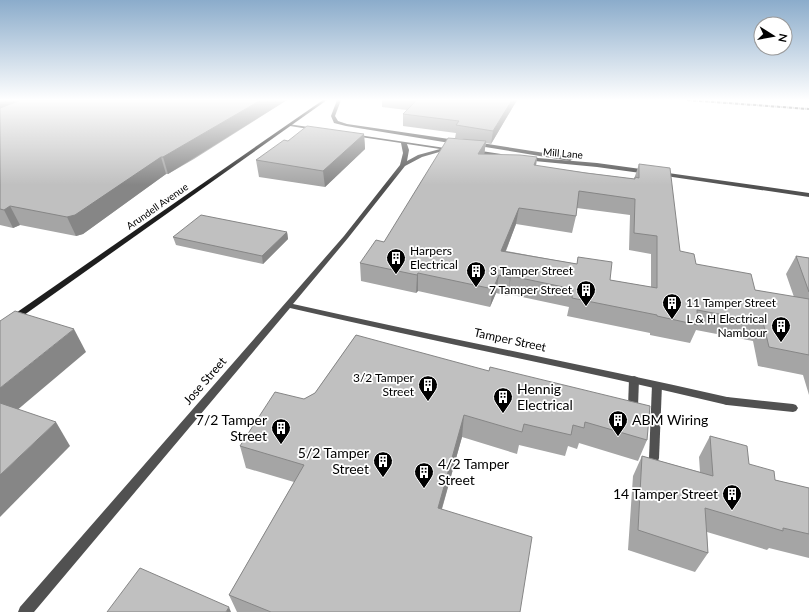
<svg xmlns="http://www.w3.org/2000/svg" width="809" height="612" font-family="Lato,sans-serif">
  <rect width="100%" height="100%" fill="#fff"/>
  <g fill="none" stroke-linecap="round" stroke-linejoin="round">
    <g fill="#515151" fill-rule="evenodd">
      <path d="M634,376L637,377L639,379L638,407L636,410L633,411L630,410L628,407L629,379L631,377Z"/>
      <path d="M657,382L660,383L662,385L659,458L658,461L654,463L650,461L649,458L652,385L654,383Z"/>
      <path d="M727,397L793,404L796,405L798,408L796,411L793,412L727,405L724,404L722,401L724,398Z"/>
    </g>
    <g fill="#515151" fill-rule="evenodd">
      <path d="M337,100H341L335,116L338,121L347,124L456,140L459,142L456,144L346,126L334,123L331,116Z"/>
      <path d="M288,124L315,128L317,129L315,130L290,126L288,125Z"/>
      <path d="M352,134L445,148L450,146L453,148L422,157L405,166L348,238L293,304C438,337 583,364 727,397L730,398L732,401L730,404L727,405C582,370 435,342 290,308L34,612H18L20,607L344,236L400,165L403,153L401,143L354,136L352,135ZM407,144L440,149L418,155L407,161L409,150Z"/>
      <path d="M475,142L570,157L573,159L570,161L473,145L472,144Z"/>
      <path d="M475,150L501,154L504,156L501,158L473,153V151Z"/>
      <path d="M526,157L597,163L648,170L651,172L648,174L597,167L524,160L523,159Z"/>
      <path d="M661,172L809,193V197L659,175L658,174Z"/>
    </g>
    <path fill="#1e1e1e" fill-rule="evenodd" d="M323,100H327L3,330L0,331V324Z"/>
    <path stroke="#000" stroke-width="2" stroke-dasharray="3.5 1 0.5 1" stroke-linecap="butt" d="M687,100L809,109"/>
  </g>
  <g fill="#a5a5a5" fill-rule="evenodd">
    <path d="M0,100H287L194,159L168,174H166L83,234L76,236L20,225L13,228L0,225Z"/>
    <path d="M382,100H517L491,144L486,143L484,154L537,157L536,166L634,179L639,164L680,251L696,264L755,290L794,297L786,274L796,256L809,258V395L803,375L758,366L753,341L696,330L690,343L650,335V333L567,316L569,307L508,294V296L496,293L490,307L418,291L416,293L361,281L360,263L384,242L464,139L455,138L456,133L403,126V114L407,110L382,107ZM577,208L630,215L629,250L651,254V287L610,280L578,257L577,264L506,251L516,224L572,233L576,216Z"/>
    <path d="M364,134L365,149L325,187L259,177L256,160L288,141Z"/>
    <path d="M287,232L288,239L263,264L176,245L173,237Z"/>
    <path d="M356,335L647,440L638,461L579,443L577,449L568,446L565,456L519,445L517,454L462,437L442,509L520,612H237L229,595L294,482L246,468L240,446L304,399L315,393Z"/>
    <path d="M710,436L749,464L775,480L809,488V558L769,548L767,550L707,532L708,553L695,572L628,550L633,476L642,456L700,472L699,457Z"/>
  </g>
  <g fill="#868686">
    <path d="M6,100H53L0,119V102Z"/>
    <path d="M261,100H287L168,174L163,157Z"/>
    <path d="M512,100H517L491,144L493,131Z"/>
    <path d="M364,134L365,149L325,187L323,171Z"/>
    <path d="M486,141L484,156L478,154Z"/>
    <path d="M161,157L166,174L83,234L76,236L67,217Z"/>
    <path d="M537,157L535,173L534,165Z"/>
    <path d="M10,206L20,225L13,228L4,210Z"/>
    <path d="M519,208L516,224L499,268L501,251Z"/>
    <path d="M287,232L288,239L263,264L262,256Z"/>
    <path d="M418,273V291L416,293L417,275Z"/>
    <path d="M499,275L496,293L490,307L493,289Z"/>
    <path d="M511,276L508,294V296L510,278Z"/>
    <path d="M74,329L86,352L3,422L0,418V388Z"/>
    <path d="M464,415L462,437L436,529L438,508Z"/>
    <path d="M56,422L70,446L0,517V475Z"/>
    <path d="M229,607L231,612H226Z"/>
  </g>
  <g fill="#c0c0c0" stroke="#868686" fill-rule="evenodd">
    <path d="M0,100H6L0,102Z"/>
    <path d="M21,100H261L163,157H161L75,215L67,217L10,206L4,210L0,209V108Z"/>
    <path d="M417,100H512L493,131L456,125L459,121L403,114Z"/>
    <path d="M307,126L364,134L323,171L256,160L284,140L288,141Z"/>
    <path d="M448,138L486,141L478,154L520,155L537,157L534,165L586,173L635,179V177L639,178V164L670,168L680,251L694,254L696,264L751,274L755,290L809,299V355L769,347L763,322L697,310L698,325L657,316V315L572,298L573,289L511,276L510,278L499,275L493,289L418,273L417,275L360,263L376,240L384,242ZM579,191L635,199L634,233L657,236V288L610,280L612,262L578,257L577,264L501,251L519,208L576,216Z"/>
    <path d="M201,215L287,232L262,256L173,237Z"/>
    <path d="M796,256L809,258V292Z"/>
    <path d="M15,311L74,329L0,388V321Z"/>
    <path d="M356,335L489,371L490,367L650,406L647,440L585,422L584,428L573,425L571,435L524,424L522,432L464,415L438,508L532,537L520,612H271L229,595L304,465L240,446L275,392L304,399L315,393Z"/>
    <path d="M0,403L56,422L0,475Z"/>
    <path d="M710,436L747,446L749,464L774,471L775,480L809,488V534L783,528V531L705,508L708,553L638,530L642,456L713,476Z"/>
    <path d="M140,568L229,607L226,612H107Z"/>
  </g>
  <linearGradient id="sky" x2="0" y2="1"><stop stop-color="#8baccb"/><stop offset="0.54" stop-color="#fff"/><stop offset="1" stop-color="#fff" stop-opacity="0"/></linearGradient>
  <rect width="809" height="185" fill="url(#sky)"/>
  <defs>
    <symbol id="building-pin" viewBox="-11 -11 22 30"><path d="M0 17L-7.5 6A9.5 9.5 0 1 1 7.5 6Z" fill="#000" stroke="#fff"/><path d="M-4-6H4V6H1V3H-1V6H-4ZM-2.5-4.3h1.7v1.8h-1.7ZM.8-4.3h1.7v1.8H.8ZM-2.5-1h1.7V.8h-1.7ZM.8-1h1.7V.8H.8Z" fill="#fff"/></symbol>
  </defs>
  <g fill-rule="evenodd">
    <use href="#building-pin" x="385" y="247" width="22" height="30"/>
    <use href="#building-pin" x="465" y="260" width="22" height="30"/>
    <use href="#building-pin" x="575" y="279" width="22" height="30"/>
    <use href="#building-pin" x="661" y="292" width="22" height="30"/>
    <use href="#building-pin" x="770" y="315" width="22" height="30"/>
    <use href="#building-pin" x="417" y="374" width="22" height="30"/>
    <use href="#building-pin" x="492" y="386" width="22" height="30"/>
    <use href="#building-pin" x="607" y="409" width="22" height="30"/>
    <use href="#building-pin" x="270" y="417" width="22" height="30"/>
    <use href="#building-pin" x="372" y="450" width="22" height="30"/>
    <use href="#building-pin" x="413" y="461" width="22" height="30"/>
    <use href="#building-pin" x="721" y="483" width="22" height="30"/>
  </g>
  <g text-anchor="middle" stroke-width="3.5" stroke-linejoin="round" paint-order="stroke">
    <g font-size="10" fill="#000" stroke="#fff">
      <text transform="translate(563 153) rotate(5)" y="4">Mill Lane</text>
      <text transform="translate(157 206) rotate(-35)" y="4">Arundell Avenue</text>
    </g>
    <g font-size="12" fill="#000" stroke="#fff" text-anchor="start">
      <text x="410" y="255">Harpers<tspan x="410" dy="14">Electrical</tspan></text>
      <text x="490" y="275">3 Tamper Street</text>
      <text x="572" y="294" text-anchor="end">7 Tamper Street</text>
      <text x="686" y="307">11 Tamper Street</text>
      <text x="767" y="323" text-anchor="end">L &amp; H Electrical<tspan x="767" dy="14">Nambour</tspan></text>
      <text x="414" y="382" text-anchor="end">3/2 Tamper<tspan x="414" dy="14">Street</tspan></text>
    </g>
    <g font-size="12" fill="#000" stroke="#fff">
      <text transform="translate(510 340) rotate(12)" y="4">Tamper Street</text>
      <text transform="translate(205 381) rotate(-49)" y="4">Jose Street</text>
    </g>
    <g font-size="14" fill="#000" stroke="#fff" text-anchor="start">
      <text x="517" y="394">Hennig<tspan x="517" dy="16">Electrical</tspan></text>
      <text x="267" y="425" text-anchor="end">7/2 Tamper<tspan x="267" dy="16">Street</tspan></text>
      <text x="632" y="425">ABM Wiring</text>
      <text x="369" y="458" text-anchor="end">5/2 Tamper<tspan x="369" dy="16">Street</tspan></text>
      <text x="438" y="469">4/2 Tamper<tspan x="438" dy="16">Street</tspan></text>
      <text x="718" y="499" text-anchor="end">14 Tamper Street</text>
    </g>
  </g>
  <g transform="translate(773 36) rotate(101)"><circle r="19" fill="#ffffff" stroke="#999999"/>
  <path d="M0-3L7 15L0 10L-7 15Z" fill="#000000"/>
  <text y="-6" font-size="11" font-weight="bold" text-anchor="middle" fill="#000000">N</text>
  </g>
</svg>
